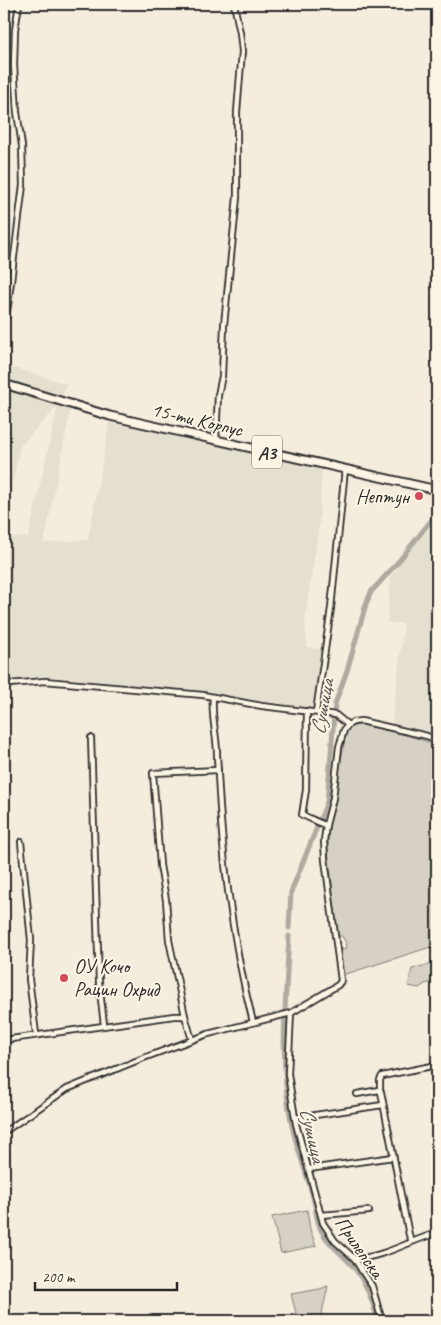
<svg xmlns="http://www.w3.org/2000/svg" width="441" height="1325" font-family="Caveat,sans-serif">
  <rect width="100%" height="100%" fill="#f4edde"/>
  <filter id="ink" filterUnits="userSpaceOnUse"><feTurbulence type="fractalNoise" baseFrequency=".02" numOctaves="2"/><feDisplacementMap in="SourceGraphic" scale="10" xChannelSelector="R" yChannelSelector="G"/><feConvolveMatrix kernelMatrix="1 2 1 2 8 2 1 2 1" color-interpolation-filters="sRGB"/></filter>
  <g filter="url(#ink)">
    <g fill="#e5dfd0">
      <path d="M4,365L67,384L59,404L71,408L44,543L88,540L110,420L322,467L319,526L305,618L307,647L323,649L313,708L55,677L24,678L4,681V537L28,538L58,406L20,446L11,492L4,490Z"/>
      <path d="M437,521V740L391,728L404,624L387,622L391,576L418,541Z"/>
    </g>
    <g fill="#d6d1c4" stroke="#807e78">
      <path d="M362,725L407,735L437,745V945L346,974L343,973L340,950L345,949L346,943L342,936H338L328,850V832L346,732L352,726Z"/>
      <path d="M437,962V981L425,984L419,988L408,986L412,969Z"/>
      <path d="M307,1210L310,1229L316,1246L281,1253L272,1217Z"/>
      <path d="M328,1286L322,1313L321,1321H298L291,1294L320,1289Z"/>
    </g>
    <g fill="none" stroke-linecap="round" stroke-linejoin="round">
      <g stroke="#afaaa0" stroke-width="5">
        <path d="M289,928L291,892L327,802L335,704L347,671L366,604L371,592L398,562L437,513"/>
        <path d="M289,936C286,997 279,1060 291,1121C296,1147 306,1171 313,1197C316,1208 316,1220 321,1230C326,1242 339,1251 348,1261C365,1278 372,1299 378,1321"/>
      </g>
      <defs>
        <g id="street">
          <path d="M4,325L8,305L23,185L22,146L17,112L14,65L15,30L19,4"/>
          <path d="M216,441L218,395L222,376L224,325L237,197V112L242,51L240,33L234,4"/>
          <path d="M9,684L45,681L203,695L262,706L336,715L348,725"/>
          <path d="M213,698C211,716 217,736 217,754C221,846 230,933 253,1022"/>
          <path d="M307,711L306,790L302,815C311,818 317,823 326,825"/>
          <path d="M316,712L331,608L345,469"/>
          <path d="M348,725L353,722L361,721L427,736L437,740"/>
          <path d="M91,738L99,982L104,1025"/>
          <path d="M21,842L31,940L29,979L36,1034"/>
          <path d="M291,1013L288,1074L296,1124L323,1223L335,1241L355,1259L362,1271L372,1286L382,1321"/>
          <path d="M185,1016L169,940L166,900L160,865L153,773L218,770"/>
          <path d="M4,1040L174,1016H185L192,1040"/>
          <path d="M380,1091V1080L382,1076L437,1065"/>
          <path d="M357,1094L379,1090L381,1092L401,1195L409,1235L412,1241"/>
          <path d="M295,1118L383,1105"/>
          <path d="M4,1132L67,1089L141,1059L208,1034L291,1013L338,985L341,981L340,973L325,860L324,841L326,825L333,798L339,747L344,730L348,725"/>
          <path d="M309,1169L393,1157"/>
          <path d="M321,1215L369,1211"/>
          <path d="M355,1259C384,1257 409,1241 437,1233"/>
        </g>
        <path id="primary" d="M4,384L110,416L437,490"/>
      </defs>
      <use href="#street" stroke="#2b2b2b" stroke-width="8"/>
      <use href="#primary" stroke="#2b2b2b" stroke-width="11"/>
      <use href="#street" stroke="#fcf5e5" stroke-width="4.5"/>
      <use href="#primary" stroke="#fcf5e5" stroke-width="7"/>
    </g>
  </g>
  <g fill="#d1495b" stroke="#fcf5e5" stroke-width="2">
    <circle cx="419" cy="496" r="5"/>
    <circle cx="64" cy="978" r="5"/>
  </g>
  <g text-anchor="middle" stroke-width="4" stroke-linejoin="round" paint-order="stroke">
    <rect fill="#fcf5e5" stroke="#6a6863" stroke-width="1" x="252" y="435.5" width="30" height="33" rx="4"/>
    <g font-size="19" font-weight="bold" fill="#2b2b2b">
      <text x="267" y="459">A3</text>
    </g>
    <g font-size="20" fill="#2b2b2b" stroke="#fcf5e5">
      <text transform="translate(197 419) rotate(13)" y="7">15-ти Корпус</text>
      <text transform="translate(360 1247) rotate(55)" y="7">Прилепска</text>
    </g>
    <g font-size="20" fill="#2b2b2b" stroke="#fcf5e5" text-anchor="end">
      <text x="409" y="503">Нептун</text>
      <text x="74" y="973" text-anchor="start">ОУ Кочо<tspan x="74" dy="23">Рацин Охрид</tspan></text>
    </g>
    <g font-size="21" font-style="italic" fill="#595754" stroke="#fcf5e5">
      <text transform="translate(322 707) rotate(-80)" y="7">Сушица</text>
      <text transform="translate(313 1135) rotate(77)" y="7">Сушица</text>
    </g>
  </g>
  <rect width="441" height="1325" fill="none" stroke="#fcf5e5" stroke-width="20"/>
  <rect x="10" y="10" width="421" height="1305" fill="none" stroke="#2b2b2b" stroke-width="2" filter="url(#ink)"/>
  <path d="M35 1282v8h142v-8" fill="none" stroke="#2b2b2b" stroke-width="2.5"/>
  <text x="42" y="1282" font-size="15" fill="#2b2b2b" stroke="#fcf5e5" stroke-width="4" paint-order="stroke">200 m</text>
</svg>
